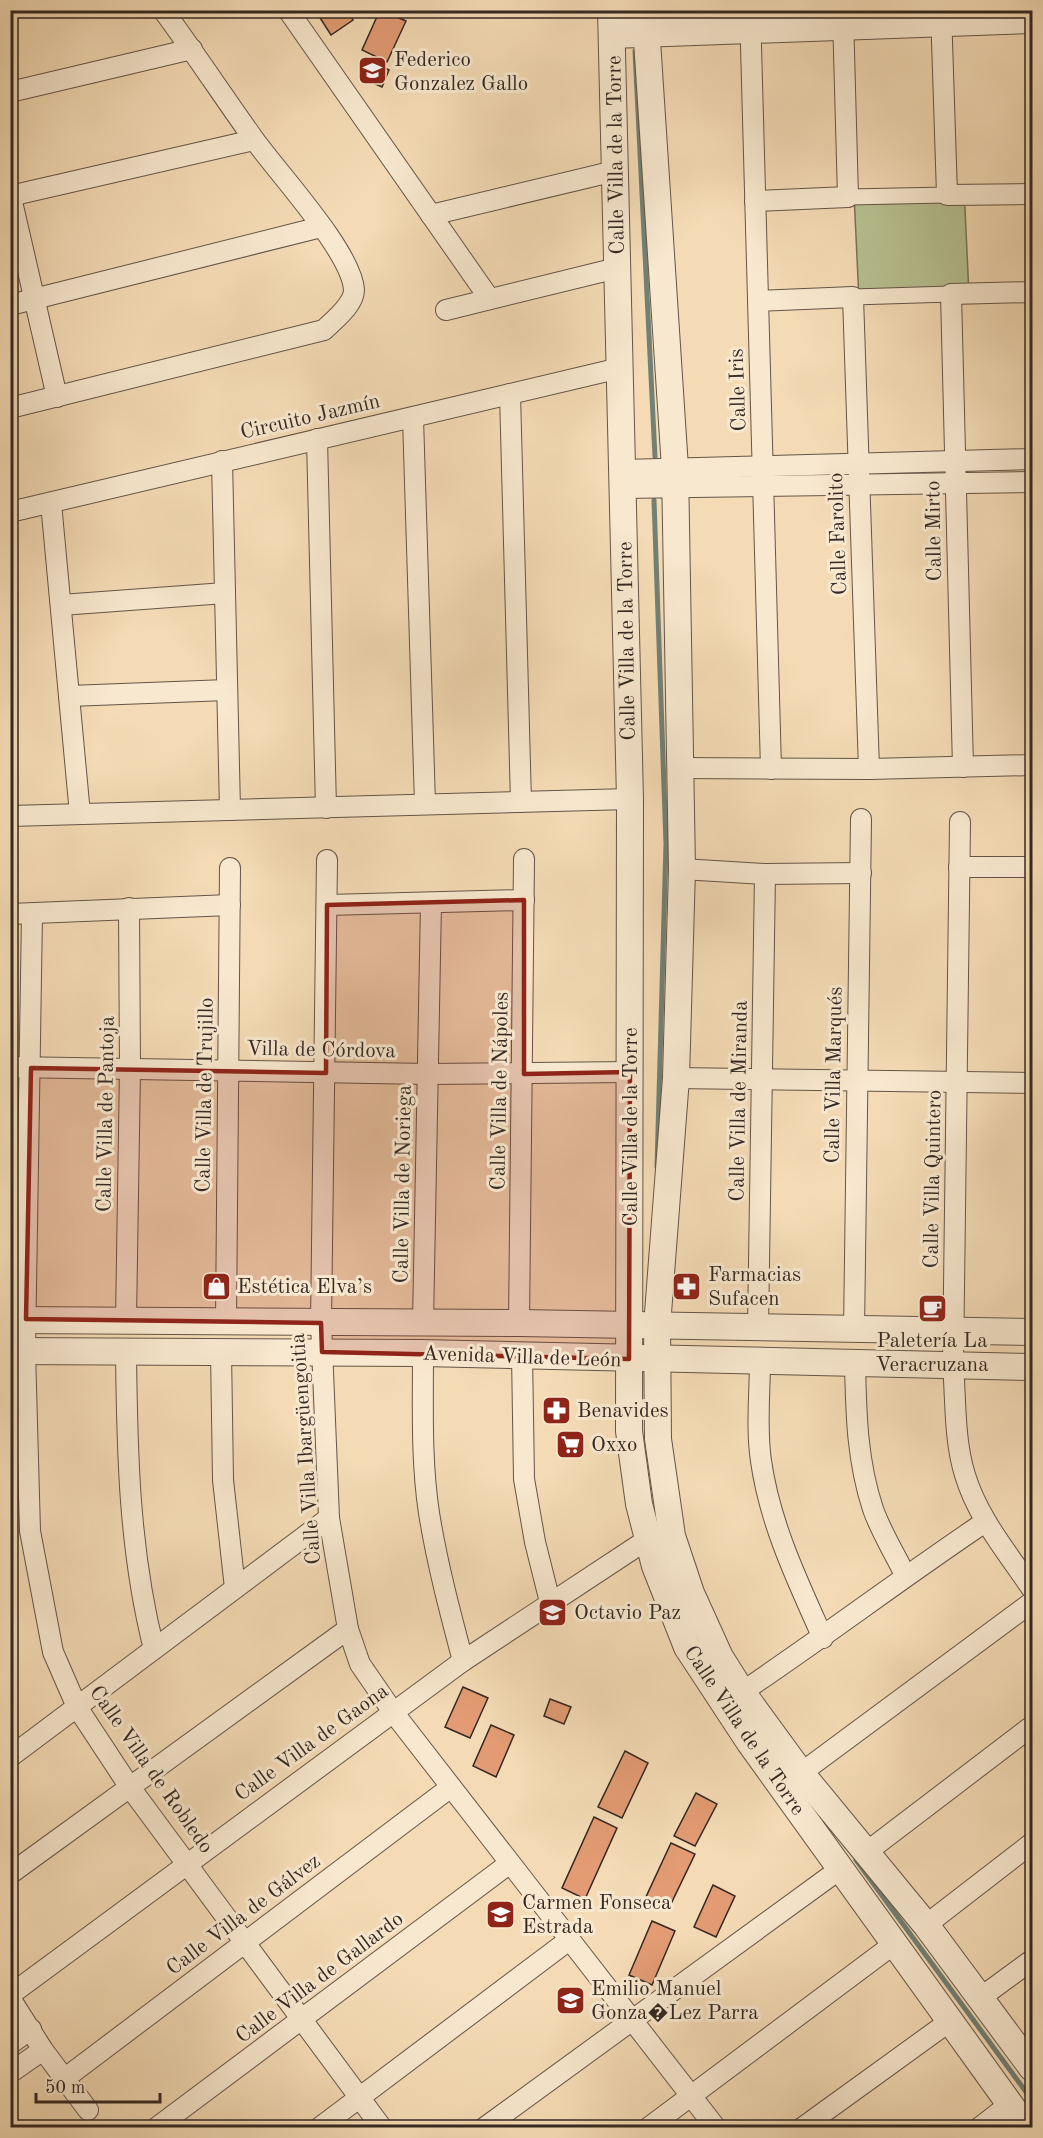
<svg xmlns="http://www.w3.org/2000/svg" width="1043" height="2138" font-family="'Old Standard TT',serif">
  <rect width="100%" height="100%" fill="#f4dbb5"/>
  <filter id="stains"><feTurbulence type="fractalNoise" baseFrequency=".00333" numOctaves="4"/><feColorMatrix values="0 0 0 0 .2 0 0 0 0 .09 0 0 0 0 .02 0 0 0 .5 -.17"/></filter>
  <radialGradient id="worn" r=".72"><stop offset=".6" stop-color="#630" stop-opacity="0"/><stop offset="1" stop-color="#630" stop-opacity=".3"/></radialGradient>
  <path fill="#b7c191" stroke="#76745a" stroke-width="1.5" d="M964,188L969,295L859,300L854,194Z"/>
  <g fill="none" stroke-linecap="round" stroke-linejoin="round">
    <g stroke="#728075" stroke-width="5">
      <path d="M635,51L655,457"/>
      <path d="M654,500L666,844L657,1167"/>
      <path d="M856,1860L1032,2100"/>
    </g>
  </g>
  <g fill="#e29b73" stroke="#342823" stroke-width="1.5">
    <path d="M315,10H347L353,20L331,35Z"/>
    <path d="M380,10L406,21L387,62L362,50Z"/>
    <path d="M367,60L389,70L382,87L360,77Z"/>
    <path d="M463,1687L488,1698L470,1738L445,1727Z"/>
    <path d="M550,1699L571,1707L564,1724L544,1716Z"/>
    <path d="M491,1725L514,1735L496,1777L473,1766Z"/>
    <path d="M625,1751L648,1763L622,1818L598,1807Z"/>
    <path d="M696,1793L717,1804L695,1846L674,1836Z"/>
    <path d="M594,1817L617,1828L585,1899L562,1888Z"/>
    <path d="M671,1843L695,1854L668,1910L645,1899Z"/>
    <path d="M713,1885L735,1896L716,1937L694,1927Z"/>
    <path d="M652,1921L675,1931L652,1985L629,1975Z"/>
  </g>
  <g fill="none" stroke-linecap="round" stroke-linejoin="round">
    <defs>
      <g id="pedestrian">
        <path d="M848,197L947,195"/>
        <path d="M853,297L951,294"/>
      </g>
      <g id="minor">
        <path d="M288,10L489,298"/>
        <path d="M750,10L771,769"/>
        <path d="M941,10L947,195L1032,194"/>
        <path d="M611,20L922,10"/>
        <path d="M612,38L1032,23"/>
        <path d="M10,92L192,49"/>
        <path d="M10,193L57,397"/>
        <path d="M10,196L254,140"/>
        <path d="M755,201L848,197L843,16"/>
        <path d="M431,215L615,171"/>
        <path d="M758,301L853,297L869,769"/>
        <path d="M10,305L321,227"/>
        <path d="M446,310L617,268"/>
        <path d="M510,394L521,802"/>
        <path d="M10,408L324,330C334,320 354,305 354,290C352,252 277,172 253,138C223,96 194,52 163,10"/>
        <path d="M413,418L425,804"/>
        <path d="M317,439L326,808"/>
        <path d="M222,461L230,810"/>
        <path d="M622,470L1032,459"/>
        <path d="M623,488L1032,482"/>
        <path d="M51,503L80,814"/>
        <path d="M10,512L620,368"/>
        <path d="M61,605L225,593"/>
        <path d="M69,696L227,690"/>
        <path d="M963,767L951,294L1032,292"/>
        <path d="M679,768L869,769L1032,765"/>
        <path d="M10,816L630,799"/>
        <path d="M960,822L953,1365C956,1400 954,1440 965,1475C978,1518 1007,1552 1032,1589"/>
        <path d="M327,860L321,1323L329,1518L348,1629L360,1664L393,1712L716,2128"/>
        <path d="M959,867H1032"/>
        <path d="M682,869L765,874L861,873"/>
        <path d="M327,905L524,900"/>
        <path d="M10,914L230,905"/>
        <path d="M32,914L25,1351L30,1531L53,1652L77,1707L129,1786L382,2128"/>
        <path d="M10,1067L428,1074L630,1072"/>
        <path d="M676,1078L1032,1083"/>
        <path d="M126,1320L130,1069L129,908"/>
        <path d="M226,1322L230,868"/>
        <path d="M423,1323L431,903"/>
        <path d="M519,1323L524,859"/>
        <path d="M758,1328L765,874"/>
        <path d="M854,1331L861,819"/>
        <path d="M126,1351C127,1452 129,1551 154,1649"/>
        <path d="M221,1352L223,1480L235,1588"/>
        <path d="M423,1353C423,1406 421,1460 429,1513C437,1563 450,1612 463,1661"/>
        <path d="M522,1354L524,1479L535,1542L550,1602"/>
        <path d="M760,1360C760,1392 756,1428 761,1461C770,1524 797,1580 823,1638"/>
        <path d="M855,1363C856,1413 857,1461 873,1509C881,1532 895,1554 905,1575"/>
        <path d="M742,1692C824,1637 903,1577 985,1522"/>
        <path d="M10,1757L329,1518"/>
        <path d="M801,1773L1032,1602"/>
        <path d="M868,1851L1032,1726"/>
        <path d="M10,1874L348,1629"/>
        <path d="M926,1925L1032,1843"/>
        <path d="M10,1995L463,1661L648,1539"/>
        <path d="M10,1998L43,2050L88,2110"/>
        <path d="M980,1998L1032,1960"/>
        <path d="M10,2044L31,2029"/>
        <path d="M10,2073L43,2050"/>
        <path d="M64,2079L451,1787"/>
        <path d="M156,2128L510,1863"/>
        <path d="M319,2128L569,1940"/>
        <path d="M484,2128L840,1869"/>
        <path d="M648,2128L894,1944"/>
        <path d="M802,2128L950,2021"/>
        <path d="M979,2128L1010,2104"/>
      </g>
      <g id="tertiary">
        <path d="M611,10L630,799L629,1431L639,1504L655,1566L687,1647L750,1743L1027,2128"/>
        <path d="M645,10L675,468L682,869L676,1078L657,1326L658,1439L672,1536L691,1593L720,1657L742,1692L801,1773L926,1925L1032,2068"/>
        <path d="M10,1320L519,1323L1032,1332"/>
        <path d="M10,1351L423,1353L1032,1367"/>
      </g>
    </defs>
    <use href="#pedestrian" stroke="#645548" stroke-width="17"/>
    <use href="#minor" stroke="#645548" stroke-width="22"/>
    <use href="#tertiary" stroke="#645548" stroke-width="28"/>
    <use href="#pedestrian" stroke="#f8e8cf" stroke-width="15"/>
    <use href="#minor" stroke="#f8e8cf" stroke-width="20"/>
    <use href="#tertiary" stroke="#f8e8cf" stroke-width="26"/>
  </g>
  <path fill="#8f2418" fill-opacity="0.2" stroke="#8f2418" stroke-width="4.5" stroke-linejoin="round" d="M524,900V1074L630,1072L629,1359L322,1352L321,1323L26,1319L31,1068L326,1073L327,905Z"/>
  <defs>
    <symbol id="school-square" viewBox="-11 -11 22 22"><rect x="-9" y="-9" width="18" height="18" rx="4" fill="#8f2418" stroke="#f8e8cf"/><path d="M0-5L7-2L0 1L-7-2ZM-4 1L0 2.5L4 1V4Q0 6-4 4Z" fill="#fff"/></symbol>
    <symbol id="shop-square" viewBox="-11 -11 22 22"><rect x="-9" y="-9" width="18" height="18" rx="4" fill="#8f2418" stroke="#f8e8cf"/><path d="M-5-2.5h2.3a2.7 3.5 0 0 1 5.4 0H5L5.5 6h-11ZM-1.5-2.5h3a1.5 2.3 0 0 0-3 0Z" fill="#fff"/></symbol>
    <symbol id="pharmacy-square" viewBox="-11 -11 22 22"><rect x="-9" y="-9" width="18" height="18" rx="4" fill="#8f2418" stroke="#f8e8cf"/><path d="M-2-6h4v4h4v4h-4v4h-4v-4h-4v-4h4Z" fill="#fff"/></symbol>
    <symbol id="cafe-square" viewBox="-11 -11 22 22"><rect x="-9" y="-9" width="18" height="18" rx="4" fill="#8f2418" stroke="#f8e8cf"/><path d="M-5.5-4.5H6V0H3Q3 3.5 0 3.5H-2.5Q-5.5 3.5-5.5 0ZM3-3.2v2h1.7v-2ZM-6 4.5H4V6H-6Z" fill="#fff"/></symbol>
    <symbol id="supermarket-square" viewBox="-11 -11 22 22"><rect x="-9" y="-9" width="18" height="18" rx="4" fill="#8f2418" stroke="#f8e8cf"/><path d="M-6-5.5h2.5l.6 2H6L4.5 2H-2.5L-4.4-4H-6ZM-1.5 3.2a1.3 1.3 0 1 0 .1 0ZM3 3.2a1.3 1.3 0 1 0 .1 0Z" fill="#fff"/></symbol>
  </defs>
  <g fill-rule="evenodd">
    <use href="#school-square" x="356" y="54" width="33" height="33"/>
    <use href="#shop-square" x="200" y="1270" width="33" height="33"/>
    <use href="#pharmacy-square" x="670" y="1270" width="33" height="33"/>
    <use href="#cafe-square" x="916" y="1292" width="33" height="33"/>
    <use href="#pharmacy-square" x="540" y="1394" width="33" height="33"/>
    <use href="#supermarket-square" x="554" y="1428" width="33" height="33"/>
    <use href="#school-square" x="536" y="1596" width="33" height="33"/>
    <use href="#school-square" x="484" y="1898" width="33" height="33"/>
    <use href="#school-square" x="554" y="1984" width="33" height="33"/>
  </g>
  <g text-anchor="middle" stroke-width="6" stroke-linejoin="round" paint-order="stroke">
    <g font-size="21" fill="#342823" stroke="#f8e8cf" text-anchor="start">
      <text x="394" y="66">Federico<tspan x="394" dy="24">Gonzalez Gallo</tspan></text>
      <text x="708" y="1281">Farmacias<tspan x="708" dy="24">Sufacen</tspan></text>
      <text x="237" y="1293">Estética Elva’s</text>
      <text x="932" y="1347" text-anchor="middle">Paletería La<tspan x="932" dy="24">Veracruzana</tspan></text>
      <text x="577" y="1417">Benavides</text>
      <text x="591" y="1451">Oxxo</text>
      <text x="574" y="1619">Octavio Paz</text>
      <text x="522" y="1909">Carmen Fonseca<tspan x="522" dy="24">Estrada</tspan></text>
      <text x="591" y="1995">Emilio Manuel<tspan x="591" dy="24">Gonza�Lez Parra</tspan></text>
    </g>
    <g font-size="21" fill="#342823" stroke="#f8e8cf">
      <text transform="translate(615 155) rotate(-91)" y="7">Calle Villa de la Torre</text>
      <text transform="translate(737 390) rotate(-92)" y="7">Calle Iris</text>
      <text transform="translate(310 416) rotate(-13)" y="7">Circuito Jazmín</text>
      <text transform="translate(933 531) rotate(-91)" y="7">Calle Mirto</text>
      <text transform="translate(837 534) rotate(-92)" y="7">Calle Farolito</text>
      <text transform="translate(626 641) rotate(-91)" y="7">Calle Villa de la Torre</text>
      <text transform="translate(321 1049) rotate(1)" y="7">Villa de Córdova</text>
      <text transform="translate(833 1075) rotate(-89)" y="7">Calle Villa Marqués</text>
      <text transform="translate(499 1091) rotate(-89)" y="7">Calle Villa de Nápoles</text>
      <text transform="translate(204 1095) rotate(-89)" y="7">Calle Villa de Trujillo</text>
      <text transform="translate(738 1101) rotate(-89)" y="7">Calle Villa de Miranda</text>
      <text transform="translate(105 1114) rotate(-89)" y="7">Calle Villa de Pantoja</text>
      <text transform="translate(630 1127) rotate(-90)" y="7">Calle Villa de la Torre</text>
      <text transform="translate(932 1179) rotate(-89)" y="7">Calle Villa Quintero</text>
      <text transform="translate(402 1184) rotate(-89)" y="7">Calle Villa de Noriega</text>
      <text transform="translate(522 1356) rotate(2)" y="7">Avenida Villa de León</text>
      <text transform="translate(305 1449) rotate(-94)" y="7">Calle Villa Ibargüengoitia</text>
      <text transform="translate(745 1730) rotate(56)" y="7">Calle Villa de la Torre</text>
      <text transform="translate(311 1742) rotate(-36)" y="7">Calle Villa de Gaona</text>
      <text transform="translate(152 1769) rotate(55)" y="7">Calle Villa de Robledo</text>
      <text transform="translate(243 1914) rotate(-37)" y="7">Calle Villa de Gálvez</text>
      <text transform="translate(319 1977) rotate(-37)" y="7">Calle Villa de Gallardo</text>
    </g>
  </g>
  <rect width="1043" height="2138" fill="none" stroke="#f4dbb5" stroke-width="36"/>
  <rect x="12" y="12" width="1019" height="2114" fill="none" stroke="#342823" stroke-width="3"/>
  <rect x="18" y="18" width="1007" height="2102" fill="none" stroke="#342823" stroke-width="1.5"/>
  <path d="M36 2093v9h124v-9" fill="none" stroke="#342823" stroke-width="3"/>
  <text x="45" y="2093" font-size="18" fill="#342823" stroke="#f8e8cf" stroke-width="4.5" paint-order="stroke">50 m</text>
  <rect width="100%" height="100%" filter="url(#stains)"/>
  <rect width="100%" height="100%" fill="url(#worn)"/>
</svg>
